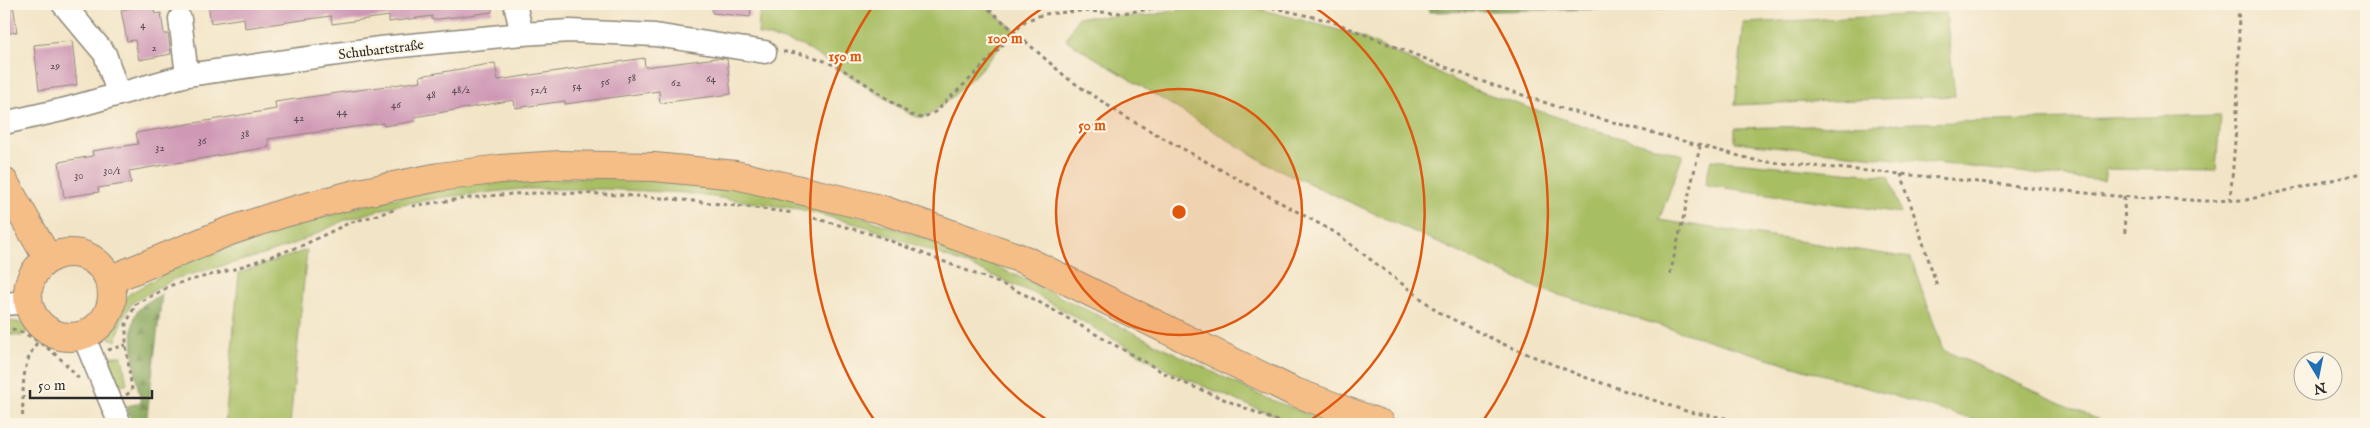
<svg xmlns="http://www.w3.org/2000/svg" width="2370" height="428" font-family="'IM FELL English',serif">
  <defs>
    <pattern id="forest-firs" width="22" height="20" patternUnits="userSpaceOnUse" patternTransform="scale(1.25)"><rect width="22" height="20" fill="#86a559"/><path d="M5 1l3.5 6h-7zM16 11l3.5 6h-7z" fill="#6e874a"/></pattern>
  </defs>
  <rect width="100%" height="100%" fill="#fcf5e5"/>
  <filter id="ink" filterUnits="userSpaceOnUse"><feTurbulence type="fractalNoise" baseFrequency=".02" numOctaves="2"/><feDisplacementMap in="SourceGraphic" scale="10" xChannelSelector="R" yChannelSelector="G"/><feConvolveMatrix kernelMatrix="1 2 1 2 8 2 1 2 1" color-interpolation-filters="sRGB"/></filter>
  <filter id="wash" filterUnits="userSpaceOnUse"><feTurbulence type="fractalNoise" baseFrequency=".0096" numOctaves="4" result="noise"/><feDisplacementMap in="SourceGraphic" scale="20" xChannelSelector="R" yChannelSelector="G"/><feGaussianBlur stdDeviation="1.12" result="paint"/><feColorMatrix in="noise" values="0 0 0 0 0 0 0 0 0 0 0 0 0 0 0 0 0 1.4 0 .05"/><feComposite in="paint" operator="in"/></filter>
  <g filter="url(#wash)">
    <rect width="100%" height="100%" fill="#f2e4c6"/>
    <g fill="#a8be63" stroke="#6a7447">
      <path d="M760,4H983L1015,30C990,58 955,102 922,118L911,115L803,46L758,34Z"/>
      <path d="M1205,5L1256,8L1354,34L1476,90L1614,136L1683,155L1659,220L1911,258L1943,350L2099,420L2097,424H1987L1539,289L1269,165L1066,40L1078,17L1146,16Z"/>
      <path d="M1946,13L1955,96L1735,105L1744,23Z"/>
      <path d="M2220,115L2216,171L2106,169L2104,181L1735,142V128Z"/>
      <path d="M1711,160L1889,176L1901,213L1705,185Z"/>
      <path d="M605,177L682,180L762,191L823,204L962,251L1026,280L1264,397L1334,424H1297L1245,404L1171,372L1033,293L963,263L867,227L799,209L684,193L604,189H522L445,197L397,205L345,220L299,242L266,254L174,279L132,303L122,320L116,341L109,338L110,331L121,304L129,294L177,266L293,226L365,205L440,188L516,180Z"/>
      <path d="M307,250L290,424H225L239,273Z"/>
      <path d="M4,320L22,323L31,329L21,336L4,334Z"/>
      <path d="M110,356H122L127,384L116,385Z"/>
    </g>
    <g fill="url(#forest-firs)" stroke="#586842">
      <path d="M1428,4H1735V7L1429,12Z"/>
      <path d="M162,294L146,424H133L126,406L141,403C137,383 125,324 139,309C144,303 155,298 162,294Z"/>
    </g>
    <g id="blocks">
      <g fill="#cf99b6">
        <path d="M4,4H13L17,32L4,34Z"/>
        <path d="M153,4L155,14L161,13L164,34H168L171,54L139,60L135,40L127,41L121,10Z"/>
        <path d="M208,4H492V12L432,20V16L389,22V16L332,24L331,16L245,28L244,18L211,23Z"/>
        <path d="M712,4H751L750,17L712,13Z"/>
        <path d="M72,41L77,85L39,90L34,45Z"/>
        <path d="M644,58L645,67L717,58L727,59L731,94L660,103L659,91L565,104V101L515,108L514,100L414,117L415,121L384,126L383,123L268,139L269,147L129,171L131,183L98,188L99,192L64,197L59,162L93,156L92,151L138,144L136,133L276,109L275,102L421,81L420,76L495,63L498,80Z"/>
      </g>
    </g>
  </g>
  <g filter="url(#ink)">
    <use href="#blocks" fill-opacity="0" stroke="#8e8878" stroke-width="1"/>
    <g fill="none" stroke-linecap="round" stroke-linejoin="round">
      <defs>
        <g id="minor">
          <path d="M63,4L105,54L118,93"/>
          <path d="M515,4L522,34"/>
          <path d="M180,19L187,75"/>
          <path d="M4,123L66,109L187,75L380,48L522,34L570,31L655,35L765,52"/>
          <path d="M4,304L29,302"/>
          <path d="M83,335L120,424"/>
        </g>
        <g id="major">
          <path d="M4,182L48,259"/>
          <circle cx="70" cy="295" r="42"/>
          <path d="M109,280L227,232L284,213L359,193L439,177L500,169L560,165L654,167L736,175L880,209L1025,260L1292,391L1381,424"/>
        </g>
      </defs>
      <use href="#minor" stroke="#8e8878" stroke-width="25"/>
      <use href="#major" stroke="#8e8878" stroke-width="30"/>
      <g stroke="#8e8878" stroke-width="3" stroke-dasharray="4 4" stroke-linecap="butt">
        <path d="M983,4L1067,78L1125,117L1336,233L1440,313L1503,344L1584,377L1689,412L1761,424"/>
        <path d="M1256,4L1331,21L1478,80L1567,110L1758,161L1901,174L2115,196L2206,201L2246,200L2366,172"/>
        <path d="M783,52C830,52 873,90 911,115L922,118L935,112L974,75L1025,21L1044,14L1080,11L1122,13L1189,4"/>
        <path d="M1901,174L1937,286"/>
        <path d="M2124,197L2125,235"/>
        <path d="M2230,201C2236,135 2241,70 2238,4"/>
        <path d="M412,206C459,199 508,192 555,193C635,193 715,203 794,213"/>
        <path d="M814,218L878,236L1004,285L1030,297L1175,379L1284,424"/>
        <path d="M1670,274L1700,147"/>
        <path d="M4,328C28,328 65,360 79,379"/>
        <path d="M108,350L126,345"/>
        <path d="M126,395L132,391L126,345V324L136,304L172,285L234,269L301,246L349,223L394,210"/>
        <path d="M22,424C25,385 17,362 47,331"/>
      </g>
      <use href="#minor" stroke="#fff" stroke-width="22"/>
      <use href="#major" stroke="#f6be87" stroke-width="28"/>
    </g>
  </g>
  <circle cx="1179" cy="212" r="123" fill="#df570e" fill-opacity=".12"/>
  <g fill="none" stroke="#df570e" stroke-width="2.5">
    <circle cx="1179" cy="212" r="123"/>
    <path d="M1054 424A246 246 0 0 1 1047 5M1311 5A246 246 0 0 1 1304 424"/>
    <path d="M877 424A369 369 0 0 1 873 6M1485 6A369 369 0 0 1 1481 424"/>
  </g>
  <g text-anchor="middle" stroke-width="4.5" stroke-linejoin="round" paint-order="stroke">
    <g font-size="11" fill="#54464e">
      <text x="143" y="28">4</text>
      <text x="154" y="51">2</text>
      <text x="55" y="69">29</text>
      <text x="632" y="81">58</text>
      <text x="711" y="82">64</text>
      <text x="605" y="85">56</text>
      <text x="676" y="86">62</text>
      <text x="577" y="89">54</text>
      <text x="461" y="93">48/2</text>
      <text x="539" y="93">52/1</text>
      <text x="431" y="98">48</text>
      <text x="396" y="108">46</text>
      <text x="342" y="115">44</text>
      <text x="299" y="121">42</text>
      <text x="245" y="137">38</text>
      <text x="202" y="144">36</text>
      <text x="160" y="151">32</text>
      <text x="112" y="174">30/1</text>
      <text x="79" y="179">30</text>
    </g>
    <g font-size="14" fill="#2b2b2b" stroke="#fcf5e5">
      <text transform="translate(381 49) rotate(-7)" y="5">Schubartstraße</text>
    </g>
  </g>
  <circle cx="1179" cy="212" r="8" fill="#df570e" stroke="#fcf5e5" stroke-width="2.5"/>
  <g font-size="15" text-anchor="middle" font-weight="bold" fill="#df570e" stroke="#fcf5e5" stroke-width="4.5" stroke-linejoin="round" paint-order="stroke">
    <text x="1005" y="43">100 m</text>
    <text x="845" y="61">150 m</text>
    <text x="1092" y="130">50 m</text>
  </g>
  <rect width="2370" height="428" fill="none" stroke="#fcf5e5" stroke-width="20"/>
  <g transform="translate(2318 376) rotate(170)"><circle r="24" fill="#fcf5e5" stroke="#a8a49b"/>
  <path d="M0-4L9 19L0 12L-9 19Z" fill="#1f6fb2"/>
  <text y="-8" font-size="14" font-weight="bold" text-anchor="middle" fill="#2b2b2b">N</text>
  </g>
  <path d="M30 390v8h122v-8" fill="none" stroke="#2b2b2b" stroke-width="2.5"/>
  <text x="38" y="390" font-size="15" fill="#2b2b2b" stroke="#fcf5e5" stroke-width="4" paint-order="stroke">50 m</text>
</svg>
